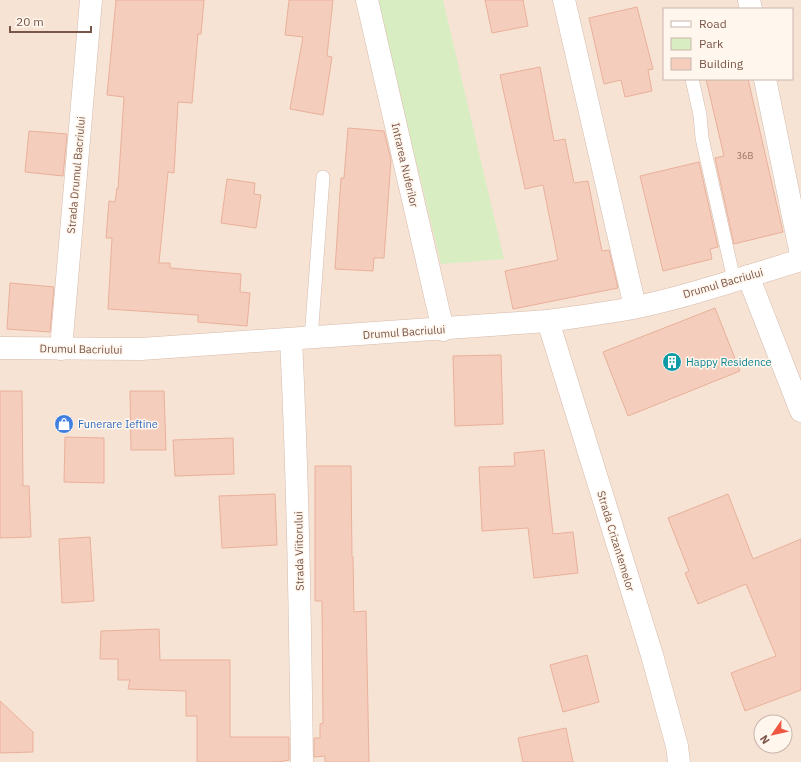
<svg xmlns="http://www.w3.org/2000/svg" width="801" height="762" font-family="'IBM Plex Sans',sans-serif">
  <rect width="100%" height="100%" fill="#fef2e6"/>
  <path fill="#f6e3d4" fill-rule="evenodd" d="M0,0H801V762H0ZM664,9H792V79H664ZM761,722H785V746H761Z"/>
  <path fill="#d9edc3" d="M377,0H443L504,259L441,264Z"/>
  <g fill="#f5cdbc" stroke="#e9b09b">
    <path d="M116,0H204L201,34H198L192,103L178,102L174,173L168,172L159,263H170V268L241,274L240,292L250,293L247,326L198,322V315L108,309L112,238H106L109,201L115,202L117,188L118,189L124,97L107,95Z"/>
    <path d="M289,0H333L327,56L332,57L323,115L290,109L303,37L285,35Z"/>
    <path d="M485,0H523L528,26L492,33Z"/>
    <path d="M637,7L653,69L648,70L652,91L625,97L621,80L604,84L589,18Z"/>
    <path d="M540,67L554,141L565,139L574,183L588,181L602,251L609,250L618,288L513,309L505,271L558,260L543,185L525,189L500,75Z"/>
    <path d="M706,79H748L783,232L734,244L715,158L724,156Z"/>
    <path d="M348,128L384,131L391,160L384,258H374L373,271L335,269L341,178H344Z"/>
    <path d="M29,131L67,134L63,176L25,172Z"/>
    <path d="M699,162L718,247L710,249L712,259L663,271L640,176Z"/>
    <path d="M227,179L255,183L254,194L261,195L256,228L221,223Z"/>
    <path d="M10,283L54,287L50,332L7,329Z"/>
    <path d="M715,308L740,371L628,416L603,352Z"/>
    <path d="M501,355L503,424L455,426L453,356Z"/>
    <path d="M0,391H22L23,486H29L31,537L0,538Z"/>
    <path d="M130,391H164L166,450H131Z"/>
    <path d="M65,437L104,438V483L64,482Z"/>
    <path d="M233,438L234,474L175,476L173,440Z"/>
    <path d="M544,450L553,534L573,532L578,573L534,578L528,528L482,531L479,467L515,466L514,453Z"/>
    <path d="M315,466H351L352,557H353L354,612L366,611L369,762H325V756L314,757V738H320V724L323,723L322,601H315Z"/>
    <path d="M275,494L277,545L222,548L219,496Z"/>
    <path d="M728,494L753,559L801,539V690L745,711L731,673L776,656L746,584L698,604L685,573L689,571L668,518Z"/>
    <path d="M90,537L94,601L62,603L59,539Z"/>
    <path d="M159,629L160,660H230V737H289V760L278,762H197V716H186V691L128,689L130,680H118V659H100L101,631Z"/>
    <path d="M587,655L599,702L563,712L550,665Z"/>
    <path d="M0,701L33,732V752L0,753Z"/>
    <path d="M566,728L573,762H523L518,738Z"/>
  </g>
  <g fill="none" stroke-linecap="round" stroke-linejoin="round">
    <defs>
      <g id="lane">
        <path d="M692,79L700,115L702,138L734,280"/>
        <path d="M311,339L323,177"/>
      </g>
      <g id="street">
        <path d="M564,0L635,307"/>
        <path d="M749,0L751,9"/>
        <path d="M765,79L801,255"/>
        <path d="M748,276L801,411"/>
        <path d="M291,340C298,481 300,621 302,762"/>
        <path d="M61,349L91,0"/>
      </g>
      <g id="secondary">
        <path d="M367,0L443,330"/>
        <path d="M548,321L652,655L677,746L679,762"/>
        <path d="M0,348L141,349L548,321C577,317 605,313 633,308C690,296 745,277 801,260"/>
      </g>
    </defs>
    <use href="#lane" stroke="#d4bbae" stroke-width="14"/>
    <use href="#street" stroke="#d4bbae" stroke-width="23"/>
    <use href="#secondary" stroke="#d7baaa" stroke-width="23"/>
    <use href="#lane" stroke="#fff" stroke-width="13"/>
    <use href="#street" stroke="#fff" stroke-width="22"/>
    <use href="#secondary" stroke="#fff" stroke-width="22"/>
  </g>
  <defs>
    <symbol id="building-disc" viewBox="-11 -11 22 22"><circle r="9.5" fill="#0f9aa8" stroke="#fff7ee"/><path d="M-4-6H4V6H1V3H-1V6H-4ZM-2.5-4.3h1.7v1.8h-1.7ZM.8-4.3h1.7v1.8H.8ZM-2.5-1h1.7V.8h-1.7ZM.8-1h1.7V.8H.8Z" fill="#fff"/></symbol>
    <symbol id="shop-disc" viewBox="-11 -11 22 22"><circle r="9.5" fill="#3f7fe0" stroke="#fff7ee"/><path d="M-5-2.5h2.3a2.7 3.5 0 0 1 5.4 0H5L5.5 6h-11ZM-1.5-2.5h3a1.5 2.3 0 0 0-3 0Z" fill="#fff"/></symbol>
  </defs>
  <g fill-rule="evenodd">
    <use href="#building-disc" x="661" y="351" width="22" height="22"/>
    <use href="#shop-disc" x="53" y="413" width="22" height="22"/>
  </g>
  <g text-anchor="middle" stroke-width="3" stroke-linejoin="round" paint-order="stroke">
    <g font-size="9" fill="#997365">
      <text x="745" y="159">36B</text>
    </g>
    <g font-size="11" fill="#7a5548" stroke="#fff7ee">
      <text transform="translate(405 165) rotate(77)" y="4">Intrarea Nuferilor</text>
      <text transform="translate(76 175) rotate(-85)" y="4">Strada Drumul Bacriului</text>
      <text transform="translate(723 283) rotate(-16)" y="4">Drumul Bacriului</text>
      <text transform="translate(404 332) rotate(-4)" y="4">Drumul Bacriului</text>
      <text transform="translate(81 349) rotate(1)" y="4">Drumul Bacriului</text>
      <text transform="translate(616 541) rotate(73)" y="4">Strada Crizantemelor</text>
      <text transform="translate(299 551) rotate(-91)" y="4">Strada Viitorului</text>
    </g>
    <g font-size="11" fill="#0d838f" stroke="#fff7ee" text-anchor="start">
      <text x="686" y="366">Happy Residence</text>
    </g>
    <g font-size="11" fill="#366cbe" stroke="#fff7ee" text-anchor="start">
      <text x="78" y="428">Funerare Ieftine</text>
    </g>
  </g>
  <rect x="663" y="8" width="130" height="72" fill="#fff7ee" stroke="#cab6ac"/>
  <rect x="671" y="21" width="20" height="6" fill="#ffffff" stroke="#cab6ac"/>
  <text x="699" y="28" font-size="12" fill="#7a5548">Road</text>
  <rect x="671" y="38" width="20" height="12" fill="#d9edc3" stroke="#cab6ac"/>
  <text x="699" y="48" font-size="12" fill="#7a5548">Park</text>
  <rect x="671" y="58" width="20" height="12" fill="#f5cdbc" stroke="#cab6ac"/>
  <text x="699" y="68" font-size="12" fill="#7a5548">Building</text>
  <g transform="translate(773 734) rotate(236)"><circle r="19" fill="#fff7ee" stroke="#cab6ac"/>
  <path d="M0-3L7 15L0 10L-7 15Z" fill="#f05743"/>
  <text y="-6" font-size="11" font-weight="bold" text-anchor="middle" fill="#7a5548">N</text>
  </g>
  <path d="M10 26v6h81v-6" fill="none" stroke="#7a5548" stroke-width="2"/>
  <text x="16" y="26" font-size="12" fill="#7a5548" stroke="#fff7ee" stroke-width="3" paint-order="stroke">20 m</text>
</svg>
